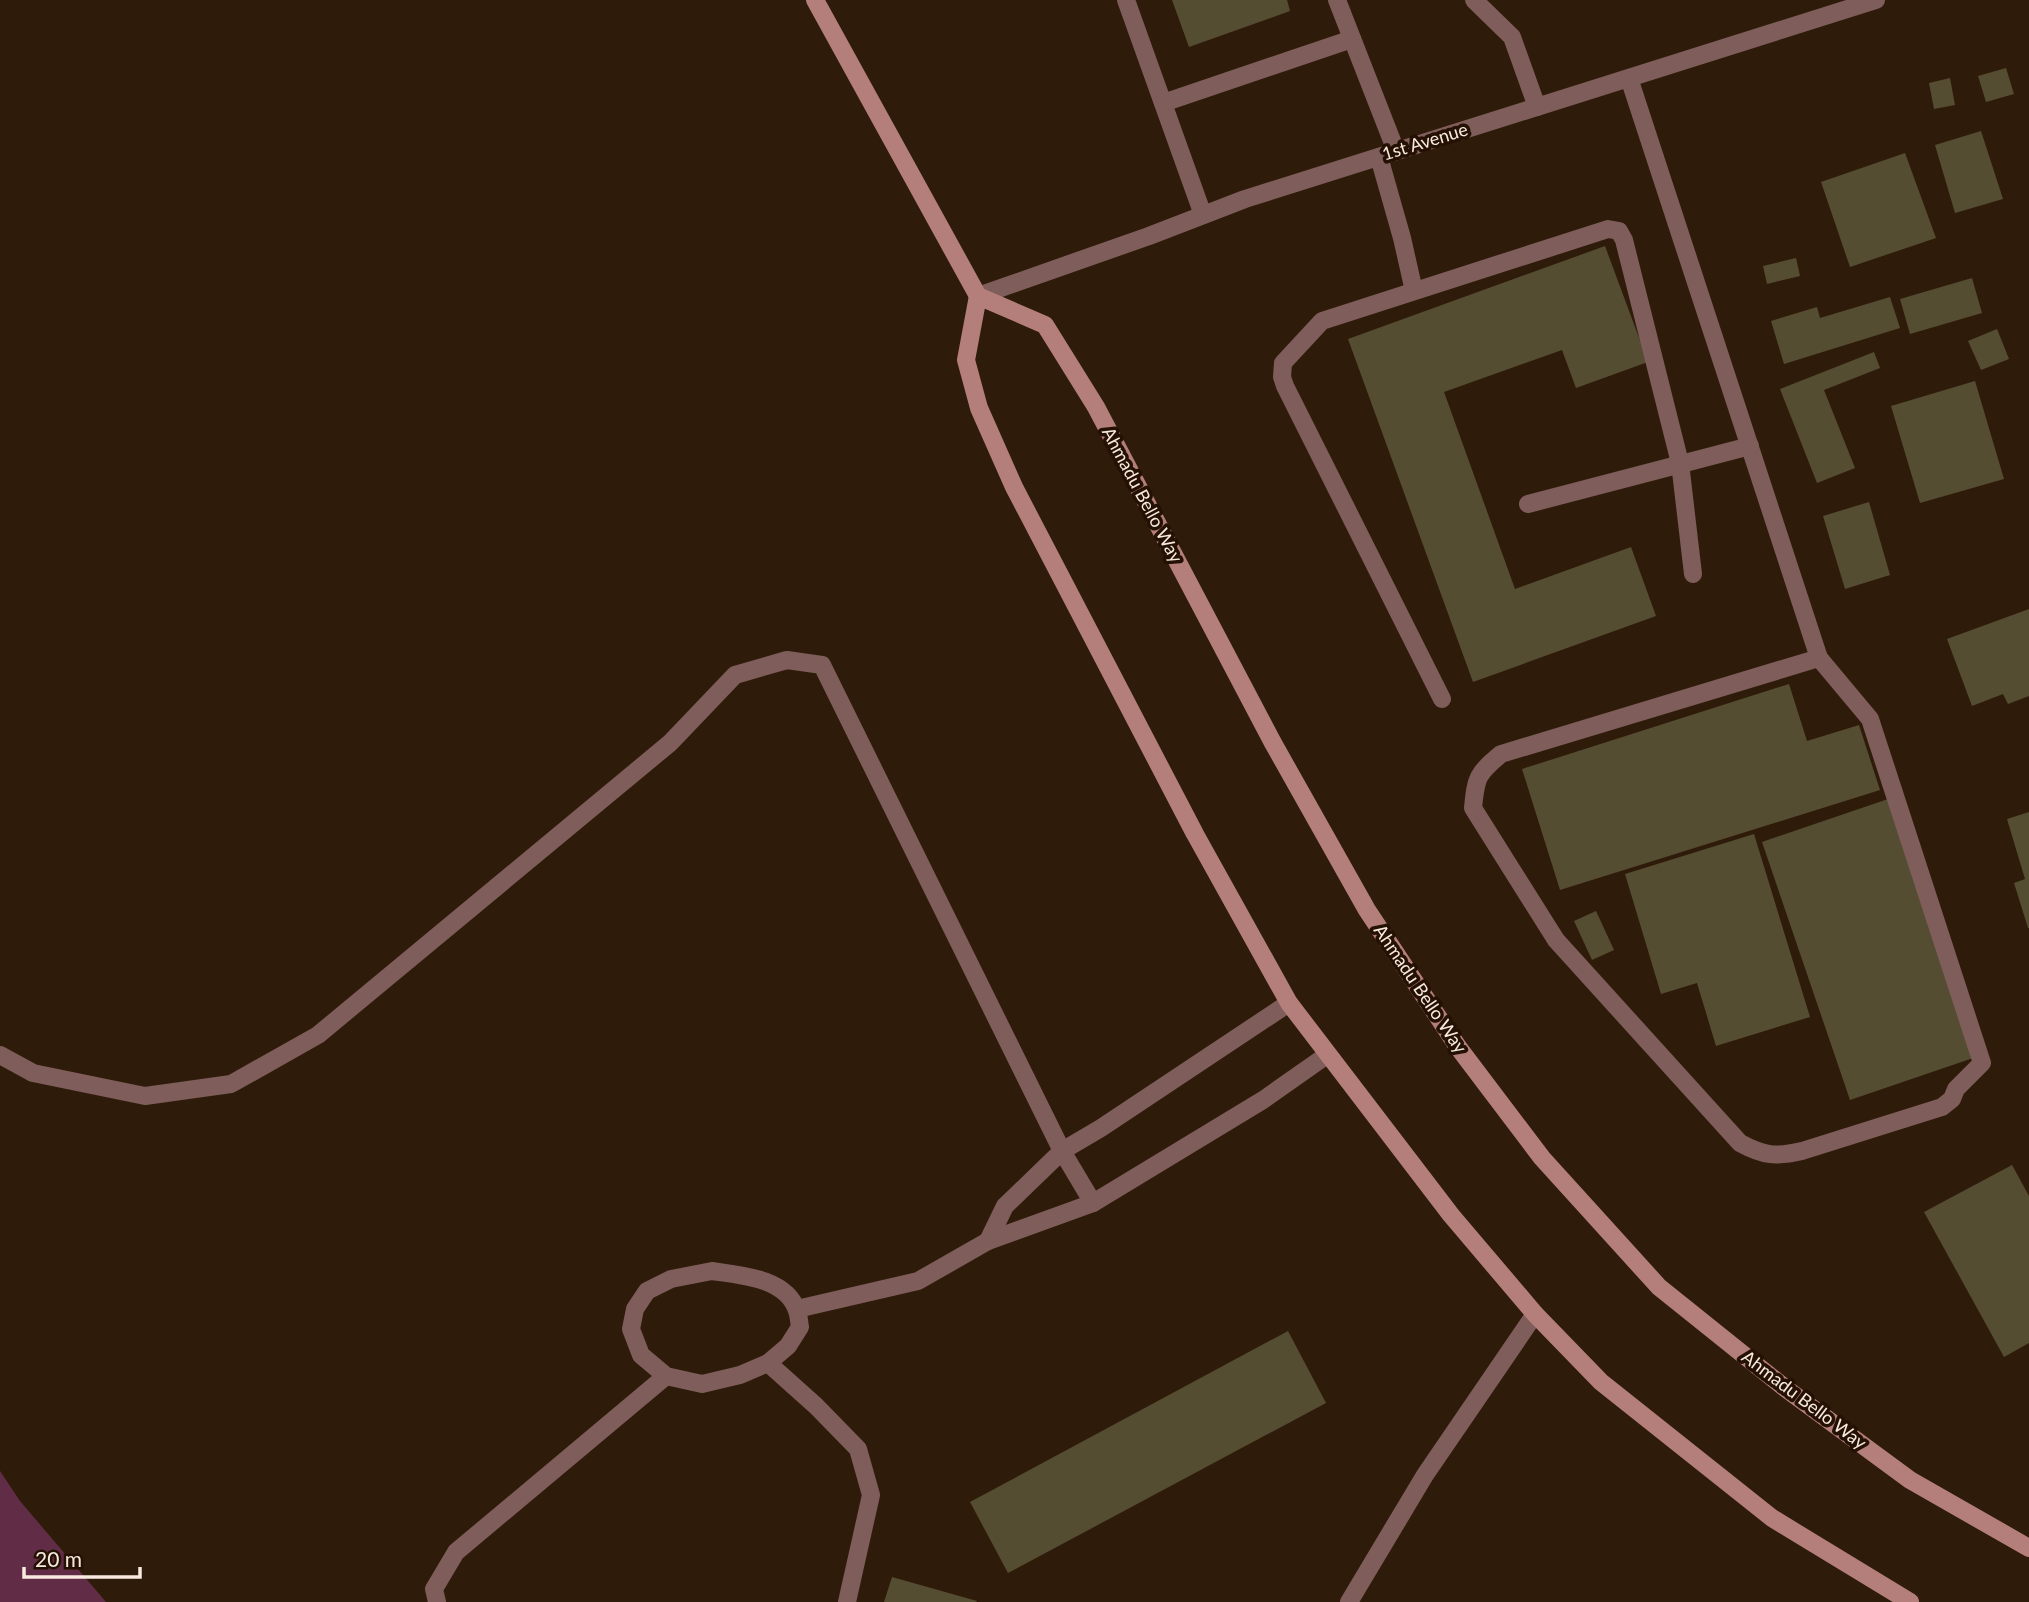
<svg xmlns="http://www.w3.org/2000/svg" width="2029" height="1602" font-family="Lato,sans-serif">
  <rect width="100%" height="100%" fill="#2f1b0a"/>
  <path fill="#612d46" d="M0,1471L20,1501L106,1602H0Z"/>
  <g fill="#554d32">
    <path d="M1172,0H1287L1290,11L1189,47Z"/>
    <path d="M2006,68L2014,94L1986,102L1978,76Z"/>
    <path d="M1950,78L1955,105L1934,109L1929,83Z"/>
    <path d="M1981,131L2003,199L1955,213L1935,145Z"/>
    <path d="M1905,153L1936,238L1850,267L1821,182Z"/>
    <path d="M1605,246L1648,362L1576,388L1562,350L1444,392L1515,589L1631,547L1656,616L1473,682L1348,339Z"/>
    <path d="M1796,258L1800,276L1767,284L1763,266Z"/>
    <path d="M1972,278L1982,313L1910,334L1900,299Z"/>
    <path d="M1890,297L1900,328L1784,364L1771,321L1817,307L1820,318Z"/>
    <path d="M1997,329L2009,359L1981,370L1968,341Z"/>
    <path d="M1874,352L1880,368L1824,390L1855,468L1817,483L1780,389Z"/>
    <path d="M1975,381L2004,479L1920,503L1891,406Z"/>
    <path d="M1869,502L1890,575L1845,589L1823,516Z"/>
    <path d="M2029,609V696L2008,704L2003,694L1972,706L1947,639Z"/>
    <path d="M1789,684L1807,741L1859,725L1880,790L1560,890L1522,769Z"/>
    <path d="M1891,798L1979,1056L1850,1100L1762,842Z"/>
    <path d="M2029,812V928H2028L2014,883L2025,879L2007,819Z"/>
    <path d="M1754,834L1810,1017L1716,1046L1697,983L1661,994L1625,874Z"/>
    <path d="M1596,911L1614,950L1592,960L1574,921Z"/>
    <path d="M2012,1165L2029,1196V1343L2004,1357L1924,1212Z"/>
    <path d="M1288,1331L1326,1403L1008,1573L970,1502Z"/>
    <path d="M892,1577L977,1601L976,1602H884Z"/>
  </g>
  <g fill="none" stroke-linecap="round" stroke-linejoin="round">
    <g stroke="#7e5d5a" stroke-width="18">
      <path d="M1126,0L1203,215"/>
      <path d="M1337,0L1396,151"/>
      <path d="M1474,0L1512,37L1537,107"/>
      <path d="M1629,78L1819,658"/>
      <path d="M1163,103L1352,39"/>
      <path d="M1379,157L1402,238L1414,291"/>
      <path d="M1528,504L1750,446"/>
      <path d="M1819,658L1870,719L1982,1063L1956,1089L1952,1099L1942,1107L1802,1151C1776,1157 1764,1156 1740,1143L1556,940L1473,808C1476,777 1477,774 1501,754Z"/>
      <path d="M1442,699L1285,386L1282,377L1283,363L1322,321L1608,229L1619,231L1624,240L1680,463L1693,574"/>
      <path d="M0,1055L33,1073L145,1096L231,1084L318,1035L670,743L735,675L787,660L822,665L1062,1151L1093,1203"/>
      <path d="M988,1241L1005,1206L1062,1151L1101,1128L1289,1003"/>
      <path d="M712,1271C740,1275 787,1278 797,1311C799,1316 799,1322 800,1327L788,1346L768,1363L740,1375L702,1384L666,1376L641,1355L631,1329L635,1309L647,1291L671,1279Z"/>
      <path d="M797,1309L918,1281L988,1241L1093,1203L1263,1100L1327,1055"/>
      <path d="M768,1363L816,1406L858,1449L871,1495L847,1602"/>
      <path d="M437,1602L434,1589L456,1552L666,1376"/>
    </g>
    <path stroke="#7e5d5a" stroke-width="18" d="M1349,1602L1425,1475L1535,1314"/>
    <path stroke="#7e5d5a" stroke-width="18" d="M978,296L1149,236L1245,199L1876,0"/>
    <g stroke="#b47f7a" stroke-width="18">
      <path d="M815,0L978,296L1045,325L1096,407L1273,743L1367,910L1458,1047L1542,1158L1659,1287L1785,1388L1910,1480L2029,1548"/>
      <path d="M978,296L966,360L979,408L1014,487L1195,834L1289,1003L1451,1215L1535,1314L1601,1382L1772,1518L1910,1602"/>
    </g>
  </g>
  <g text-anchor="middle" stroke-width="7" stroke-linejoin="round" paint-order="stroke">
    <g font-size="18" fill="#f8eae0" stroke="#251103">
      <text transform="translate(1425 142) rotate(-17)" y="6">1st Avenue</text>
      <text transform="translate(1142 495) rotate(62)" y="6">Ahmadu Bello Way</text>
      <text transform="translate(1420 989) rotate(56)" y="6">Ahmadu Bello Way</text>
      <text transform="translate(1804 1400) rotate(37)" y="6">Ahmadu Bello Way</text>
    </g>
  </g>
  <path d="M24 1567v10h116v-10" fill="none" stroke="#f8eae0" stroke-width="3.5"/>
  <text x="35" y="1567" font-size="21" fill="#f8eae0" stroke="#251103" stroke-width="5" paint-order="stroke">20 m</text>
</svg>
